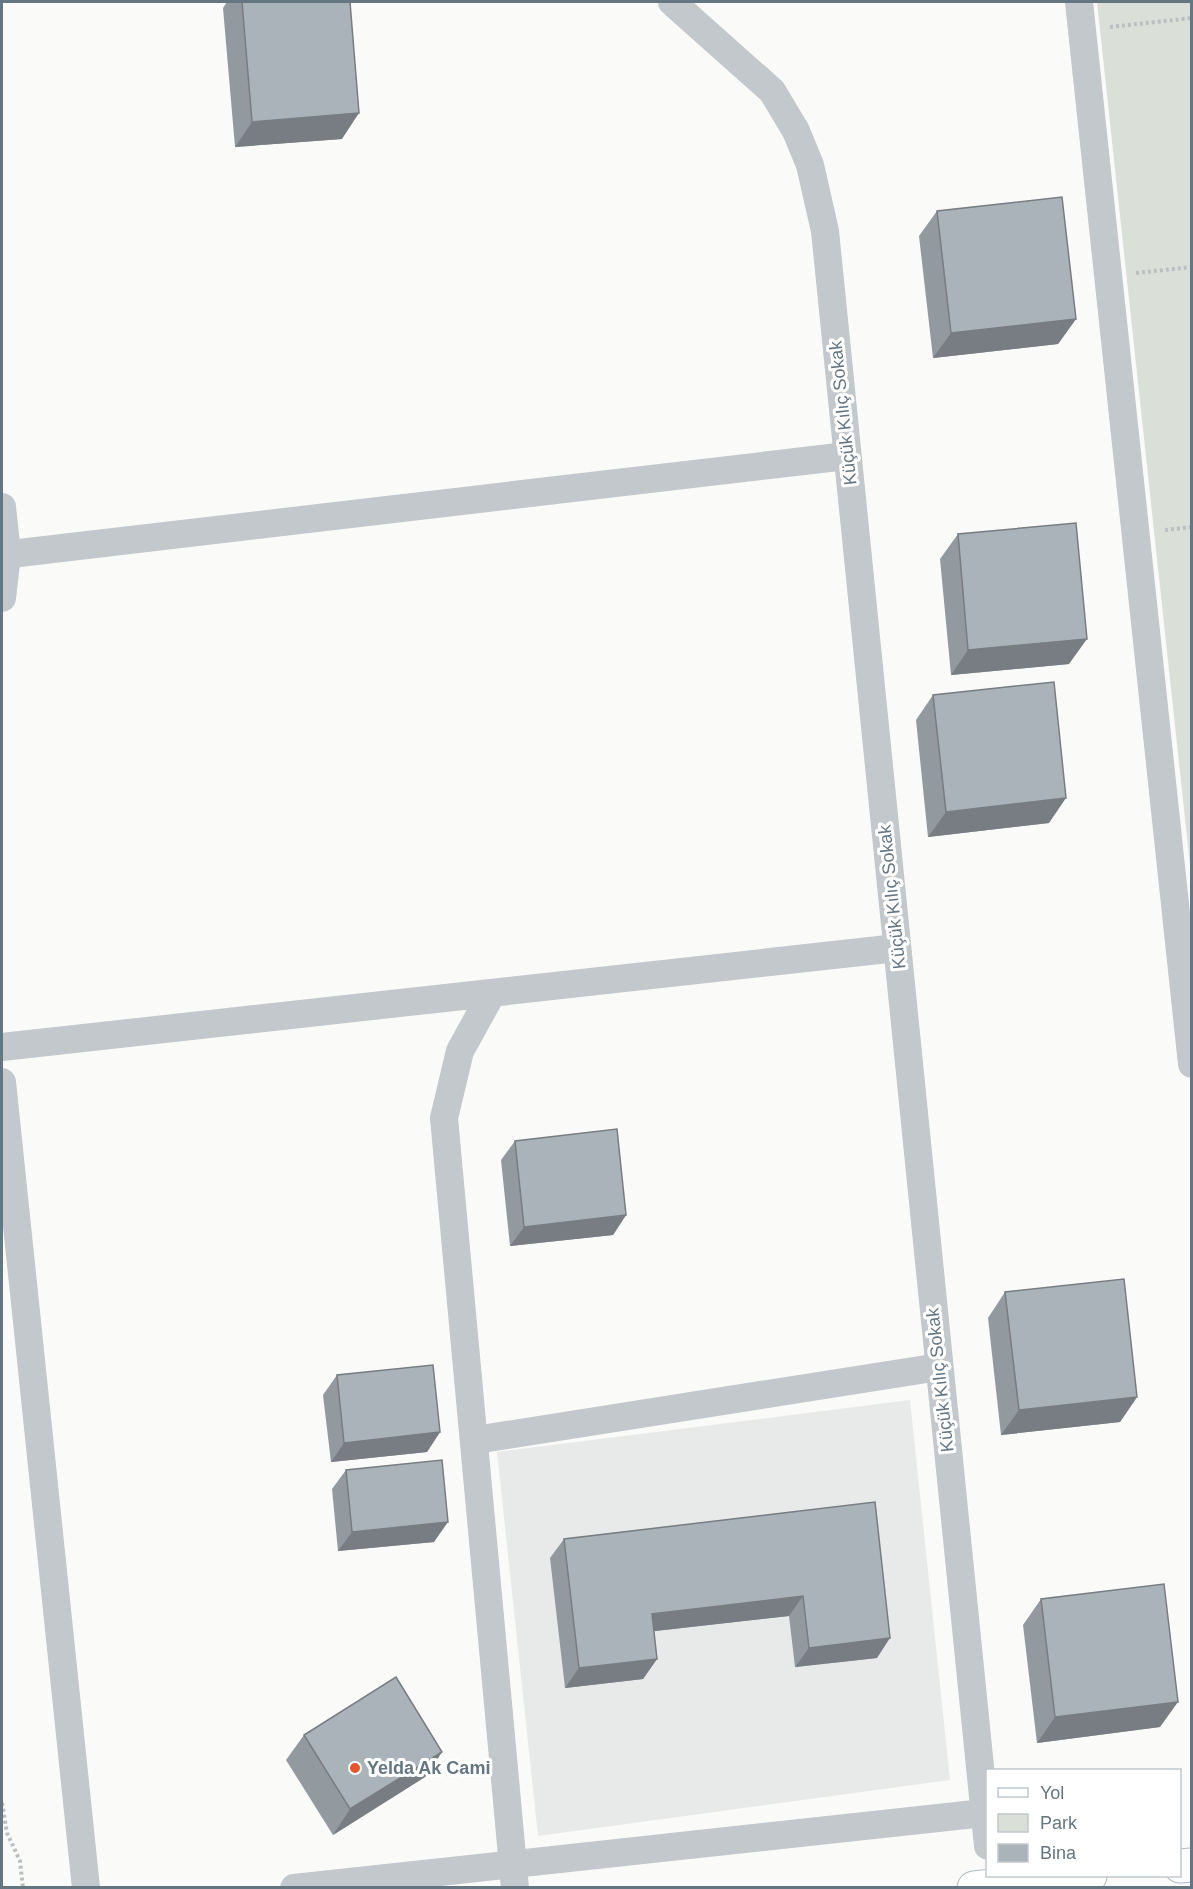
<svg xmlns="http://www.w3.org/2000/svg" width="1193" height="1889" font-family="Arial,sans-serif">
  <rect width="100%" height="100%" fill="#fafaf8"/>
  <path fill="#e8e9e9" d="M910,1400L950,1780L538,1836L497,1452Z"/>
  <path fill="#dadfd7" d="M1097,2H1191V874Z"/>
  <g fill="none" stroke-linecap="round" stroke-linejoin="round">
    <defs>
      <g id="secondary">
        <path d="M1180,1866L1192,1865"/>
        <path d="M974,1888L1090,1876"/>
      </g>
    </defs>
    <use href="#secondary" stroke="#b3babf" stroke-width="35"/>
    <g stroke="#bbbfc2" stroke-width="4" stroke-dasharray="3 3" stroke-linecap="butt">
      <path d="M1110,27L1192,18"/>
      <path d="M1136,273L1192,267"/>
      <path d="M1165,530L1192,527"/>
      <path d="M2,1803L7,1833L20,1861L23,1888"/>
    </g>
    <g stroke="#c3c8cc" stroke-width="28">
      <path d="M672,2L772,91L796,131L810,165L825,231L988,1846"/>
      <path d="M1079,2L1192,1064"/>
      <path d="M2,507L7,554L2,598"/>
      <path d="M2,555L847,456"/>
      <path d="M492,993L460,1051L444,1118L515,1888"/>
      <path d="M2,1047L897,948"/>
      <path d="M2,1082L86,1888"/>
      <path d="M475,1440L939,1367"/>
      <path d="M294,1888L984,1813"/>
    </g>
    <use href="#secondary" stroke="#fff" stroke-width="33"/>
  </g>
  <g fill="#929a9f">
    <path d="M227,2H350L342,139L235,147L223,8Z"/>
    <path d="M937,211L1076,319L1058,344L933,358L919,236Z"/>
    <path d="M958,534L1069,664L951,675L940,559Z"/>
    <path d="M933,695L1049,823L928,837L916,720Z"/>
    <path d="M515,1141L626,1215L613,1235L510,1246L501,1160Z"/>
    <path d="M1005,1292L1137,1397L1120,1422L1001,1435L988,1318Z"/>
    <path d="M337,1375L440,1432L427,1452L331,1462L323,1395Z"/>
    <path d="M346,1470L434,1542L338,1551L332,1489Z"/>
    <path d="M875,1502L877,1658L795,1667L789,1616L654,1631L657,1659L643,1679L565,1688L550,1558L564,1539Z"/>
    <path d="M1041,1599L1160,1727L1037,1743L1023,1625Z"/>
    <path d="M304,1735L442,1752L425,1777L333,1835L286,1760Z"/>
  </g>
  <g fill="#777d82">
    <path d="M359,113L342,139L235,147L252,122Z"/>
    <path d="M1076,319L1058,344L933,358L951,333Z"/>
    <path d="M1087,639L1069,664L951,675L968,650Z"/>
    <path d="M1066,798L1049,823L928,837L946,812Z"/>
    <path d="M626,1215L613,1235L510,1246L524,1227Z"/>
    <path d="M1137,1397L1120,1422L1001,1435L1019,1410Z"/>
    <path d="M440,1432L427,1452L331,1462L344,1443Z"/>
    <path d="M448,1522L434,1542L338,1551L352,1532Z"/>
    <path d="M803,1596L789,1616L638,1633L652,1614Z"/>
    <path d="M890,1638L877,1658L795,1667L809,1648Z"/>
    <path d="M657,1659L643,1679L565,1688L579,1668Z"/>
    <path d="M1178,1702L1160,1727L1037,1743L1055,1717Z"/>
    <path d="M442,1752L425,1777L333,1835L350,1809Z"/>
  </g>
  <g fill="#aab3b9" stroke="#777d82" stroke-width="1.5">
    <path d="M242,2H350L359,113L252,122Z"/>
    <path d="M1062,197L1076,319L951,333L937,211Z"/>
    <path d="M1076,523L1087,639L968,650L958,534Z"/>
    <path d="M1054,682L1066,798L946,812L933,695Z"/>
    <path d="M617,1129L626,1215L524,1227L515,1141Z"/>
    <path d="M1124,1279L1137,1397L1019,1410L1005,1292Z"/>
    <path d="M433,1365L440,1432L344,1443L337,1375Z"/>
    <path d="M442,1460L448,1522L352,1532L346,1470Z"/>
    <path d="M875,1502L890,1638L809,1648L803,1596L652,1614L657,1659L579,1668L564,1539Z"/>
    <path d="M1164,1584L1178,1702L1055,1717L1041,1599Z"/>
    <path d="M396,1677L442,1752L350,1809L304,1735Z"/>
  </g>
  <circle fill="#e4572e" stroke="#fff" stroke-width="2" cx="355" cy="1768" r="6"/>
  <g text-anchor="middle" stroke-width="6" stroke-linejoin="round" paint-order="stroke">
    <g font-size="18" fill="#657683" stroke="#fff">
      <text transform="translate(843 413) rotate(-96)" y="6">Küçük Kılıç Sokak</text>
      <text transform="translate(892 897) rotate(-96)" y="6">Küçük Kılıç Sokak</text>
      <text transform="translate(940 1380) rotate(-96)" y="6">Küçük Kılıç Sokak</text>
    </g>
    <g font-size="18" font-weight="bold" fill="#657683" stroke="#fff" text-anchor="start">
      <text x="367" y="1774">Yelda Ak Cami</text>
    </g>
  </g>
  <rect width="1193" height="1889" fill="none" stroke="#657683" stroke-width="6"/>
  <rect x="986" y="1769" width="195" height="108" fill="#ffffff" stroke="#c1c8cd" stroke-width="1.5"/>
  <rect x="998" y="1788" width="30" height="9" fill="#ffffff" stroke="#c1c8cd" stroke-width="1.5"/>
  <text x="1040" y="1799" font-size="18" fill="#657683">Yol</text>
  <rect x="998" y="1814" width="30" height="18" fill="#dadfd7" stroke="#c1c8cd" stroke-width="1.5"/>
  <text x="1040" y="1829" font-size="18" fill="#657683">Park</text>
  <rect x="998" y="1844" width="30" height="18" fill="#aab3b9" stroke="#c1c8cd" stroke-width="1.5"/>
  <text x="1040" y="1859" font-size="18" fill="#657683">Bina</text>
</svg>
